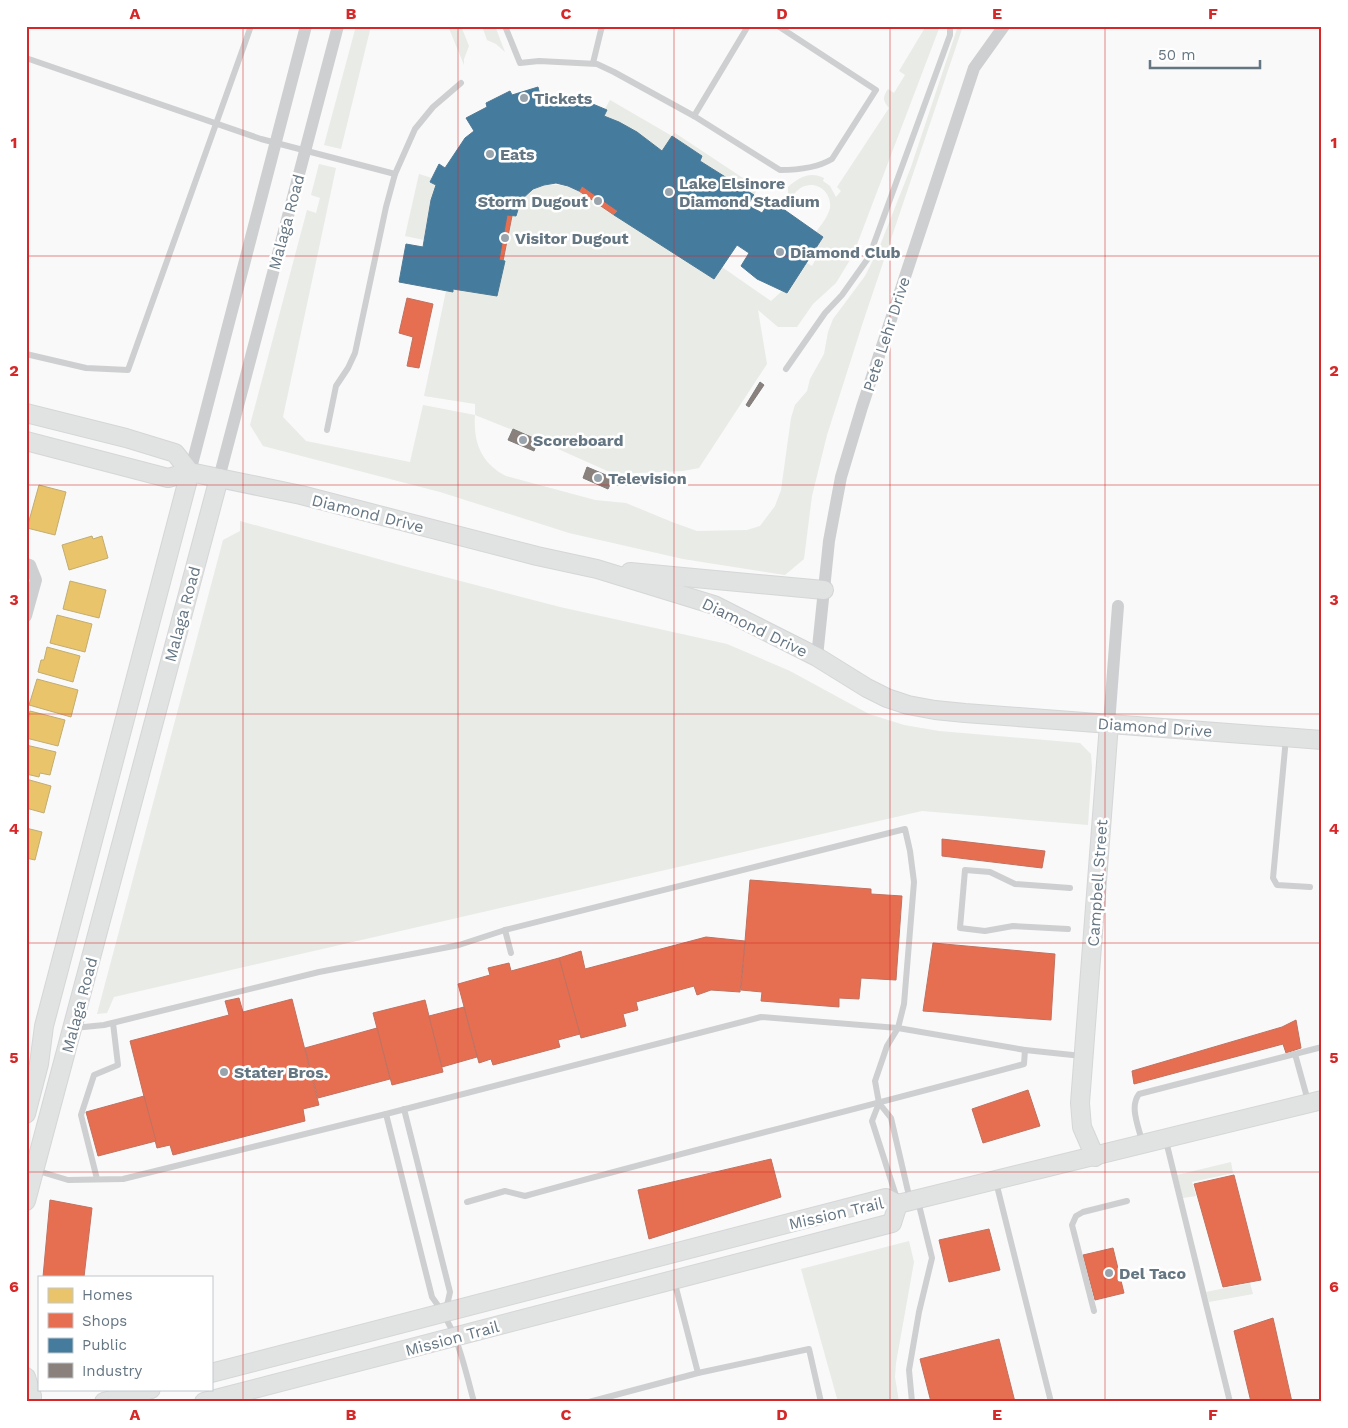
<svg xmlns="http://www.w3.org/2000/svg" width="1348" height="1428" font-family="'Work Sans',sans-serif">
  <rect width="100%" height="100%" fill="#f9f9f9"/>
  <g fill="#e8ebe6">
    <path d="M356,26H371L341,149L324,145Z"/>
    <path d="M448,26H461L469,46L464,59V65Z"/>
    <path d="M482,26H495L505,52L496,44L487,40Z"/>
    <path d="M926,26H940L853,255L836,283L813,304L797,327H778L758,310L767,364L699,468L683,471L614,474L538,440L475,415C473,442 481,463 506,476L595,500L626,503L672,522L697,531L747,530L760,526L775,506L781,490L791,418L795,405L807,391L810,379L824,354L828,332L833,319L865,276L879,248L911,167L958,26H963L863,322L827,435L812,496L804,559L785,575L683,559L569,533L440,492L263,446L250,425L307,210L316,213L320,198L311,195L319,164L336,168L283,417L306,441L410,462L423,405L475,415V404L424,396L446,291L453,292V289L497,295L505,261H503L512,216H516C520,182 553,179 579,191L714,279L722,267L771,301L782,291L788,293L807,263L812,266L818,255L814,252L823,237L816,232C821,225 828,217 830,208C832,194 819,181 805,186C800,187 796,192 792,196L788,193V187C799,177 810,171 824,178L823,181L830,186L836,197L841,191L837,187L889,108C882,100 883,97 888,89L894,93L905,75L899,71Z"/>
    <path d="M610,100L672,136L675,133L758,188L754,195L700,161L702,156L673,136L662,151C644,137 626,125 604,116L607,111L605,109Z"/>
    <path d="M419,174L432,178L431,182L436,185L431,200L424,240L405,236Z"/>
    <path d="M240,521L411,568L560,607L727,644L790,671L869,714L904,725L939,731L1080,743L1091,754L1092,768L1088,825L922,811L114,997L107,1013L97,1014L223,540L240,531Z"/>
    <path d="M1231,1162L1233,1173L1192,1182L1196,1196L1183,1198L1177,1175Z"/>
    <path d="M909,1241L914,1262L896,1363L895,1377L899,1402H838L801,1269Z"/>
    <path d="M1250,1283L1253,1294L1209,1302L1206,1292Z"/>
  </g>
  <g fill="#e9c46a" stroke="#c1ad72">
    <path d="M39,485L66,492L55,535L27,528Z"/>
    <path d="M92,536L93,539L102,536L108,558L69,570L62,545Z"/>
    <path d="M70,581L106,590L99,618L63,609Z"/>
    <path d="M57,615L92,624L85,652L50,643Z"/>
    <path d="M47,647L80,656L73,682L38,672L41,660H44Z"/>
    <path d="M37,679L78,690L71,717L29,705Z"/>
    <path d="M30,711L65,720L58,746L26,738V729Z"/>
    <path d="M26,745L56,752L50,775L40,773L39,777L26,774Z"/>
    <path d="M26,779L51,786L44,813L26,808Z"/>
    <path d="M26,828L42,832L35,860L26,858Z"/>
  </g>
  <g fill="#e76f51" stroke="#c07160">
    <path d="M530,104L533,119L514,122L511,108Z"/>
    <path d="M582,186L618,211L614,215L579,191Z"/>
    <path d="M507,215L512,216L503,261L499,260Z"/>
    <path d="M407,298L433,304L419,368L407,366L413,337L399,333Z"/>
    <path d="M942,839L1045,851L1042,868L942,856Z"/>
    <path d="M750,880L871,889V894L902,896L896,980L861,978L859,999L839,998V1007L761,1001L762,992L741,990Z"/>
    <path d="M706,937L745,941L740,992L711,990L697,995L694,986L636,1002L638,1010L623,1014L626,1026L581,1038L559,958L581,951L585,969Z"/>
    <path d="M933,943L1055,954L1051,1020L923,1011Z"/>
    <path d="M559,958L580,1034L558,1040L560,1047L493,1065L491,1059L479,1063L458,984L490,975L488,968L509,963L511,971Z"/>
    <path d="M239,998L243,1012L292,999L319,1105L303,1109L305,1121L173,1155L170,1145L157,1148L130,1041L229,1015L225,1001Z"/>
    <path d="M425,1000L443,1072L392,1085L373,1013Z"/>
    <path d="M464,1007L477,1057L442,1067L429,1016Z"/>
    <path d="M1296,1020L1301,1048L1286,1053L1283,1044L1134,1084L1132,1071L1282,1027Z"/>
    <path d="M377,1028L390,1079L318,1098L305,1048Z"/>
    <path d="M1028,1090L1040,1126L983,1143L972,1109Z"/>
    <path d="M144,1096L156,1141L98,1156L86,1112Z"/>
    <path d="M771,1159L781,1197L649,1239L638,1190Z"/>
    <path d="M1234,1175L1261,1280L1223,1287L1194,1184Z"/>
    <path d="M50,1200L92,1208L84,1277H43Z"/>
    <path d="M989,1229L1000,1270L949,1282L939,1240Z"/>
    <path d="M1113,1248L1124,1293L1095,1300L1083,1255Z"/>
    <path d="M1273,1318L1292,1402H1251L1234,1331Z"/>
    <path d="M999,1339L1015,1402H931L920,1359Z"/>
  </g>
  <path fill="#457b9d" stroke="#4f7a95" d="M538,87L542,104L587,106L588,102L607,110L604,116L619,122L637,132L662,151L672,136L702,156L700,161L754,195L748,205L762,213L768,204L777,210L779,206L823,237L787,293L757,279L741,266L749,253L737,245L714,279L614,215L618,211L582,186L579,191L568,186L556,183L544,185L533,189L521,200L516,216L507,215L499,260L505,261L497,296L453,289V292L399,282L406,244L423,247L431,200L436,185L430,182L439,164L445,168L465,138L474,131L466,118L487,107L486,103L510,91L512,95Z"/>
  <g fill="#8a817c" stroke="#7f7e7e">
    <path d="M760,382L764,385L749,407L746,405Z"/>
    <path d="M513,429L538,440L534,451L508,440Z"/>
    <path d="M587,467L613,478L608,489L583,478Z"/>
  </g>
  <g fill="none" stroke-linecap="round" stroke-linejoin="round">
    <defs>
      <g id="secondary">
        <path d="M26,413L126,438L175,453L190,472"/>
        <path d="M26,441L168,478L190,472L301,495L537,556L597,569L714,605L817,657L867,688L887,698L908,705L935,710L965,713L1322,740"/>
        <path d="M630,572L824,590"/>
        <path d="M26,1114L39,1064L44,1026L190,472"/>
        <path d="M1095,1157L1082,1127L1080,1103L1109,724"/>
        <path d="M26,1201L219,478"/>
        <path d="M898,1204L1322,1100"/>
        <path d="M211,1373L886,1198L898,1204"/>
        <path d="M26,1377L32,1396V1402"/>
        <path d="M104,1402L151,1389"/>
        <path d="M204,1402L892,1223L898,1204"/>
      </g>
    </defs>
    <use href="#secondary" stroke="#d5d6d7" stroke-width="20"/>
    <g stroke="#cecfd0" stroke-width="6">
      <path d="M505,26L520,63L539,61L597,64L614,72L694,116L748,26"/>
      <path d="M26,58L261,139L395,174L415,129L433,107L461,83"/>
      <path d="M593,63L602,26"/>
      <path d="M694,116L780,170C797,170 817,168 832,159L876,90L778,26"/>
      <path d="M26,354L86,368L128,370L251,26"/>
      <path d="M786,369L825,313L842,295L869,257L950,35V26"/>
      <path d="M327,430L336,386L348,368L355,353L386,207L395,174"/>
      <path d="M1286,738L1273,878L1277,885L1310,887"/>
      <path d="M1068,929L1013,926L985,931L960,928L965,870L990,872L1015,884L1070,888"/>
      <path d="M505,930L511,953"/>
      <path d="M74,1028L104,1025L319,972L459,945L505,930L905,829L910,851L914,882L904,1004L898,1028L1025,1050L1082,1056"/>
      <path d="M1295,1054L1308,1101"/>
      <path d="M879,1103L872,1121L897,1199"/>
      <path d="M404,1109L450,1292L446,1310"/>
      <path d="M386,1114L432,1297C458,1331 463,1362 474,1402"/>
      <path d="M1166,1141L1230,1402"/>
      <path d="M1142,1142C1139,1127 1129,1107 1139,1094L1322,1047"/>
      <path d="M35,1170L68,1180L123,1179L386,1114L761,1017L898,1028L887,1046L875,1081L879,1103L891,1118L910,1200"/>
      <path d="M97,1179L81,1115L94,1075L118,1065L113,1023"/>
      <path d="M996,1182L1051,1402"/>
      <path d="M467,1202L505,1191L525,1196C691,1150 858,1109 1024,1064L1025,1050"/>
      <path d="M674,1280L698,1373L809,1349L821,1402"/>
      <path d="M1094,1311L1072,1225L1076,1216L1083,1212L1127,1201"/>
      <path d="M589,1402L698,1373"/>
      <path d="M912,1402L909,1370L919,1312L932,1258L918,1201"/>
    </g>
    <g stroke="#cecfd0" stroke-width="12">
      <path d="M190,472L306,26"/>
      <path d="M219,478L338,26"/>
      <path d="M26,564L30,565L36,580L26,616"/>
      <path d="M817,657L829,541L841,477L862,407L974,68L1004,26"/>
      <path d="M1109,724L1118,606"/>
    </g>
    <use href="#secondary" stroke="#e1e2e2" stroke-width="18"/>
  </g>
  <path fill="none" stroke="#d62828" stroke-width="1" stroke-opacity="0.55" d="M243,26V1402M458,26V1402M674,26V1402M890,26V1402M1105,26V1402M26,256H1322M26,485H1322M26,714H1322M26,943H1322M26,1172H1322"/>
  <g fill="#99a4ac" stroke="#fff" stroke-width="2">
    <circle cx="524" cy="98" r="5"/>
    <circle cx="490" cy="154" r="5"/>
    <circle cx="669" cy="192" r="5"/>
    <circle cx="598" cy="201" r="5"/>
    <circle cx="505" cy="238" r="5"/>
    <circle cx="780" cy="252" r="5"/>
    <circle cx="523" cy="440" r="5"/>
    <circle cx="598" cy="478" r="5"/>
    <circle cx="224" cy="1072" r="5"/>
    <circle cx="1109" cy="1273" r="5"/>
  </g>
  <g text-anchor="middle" stroke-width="5" stroke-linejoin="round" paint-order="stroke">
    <g font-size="16" font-weight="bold" fill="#657683" stroke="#fff" text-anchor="start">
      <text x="534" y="104">Tickets</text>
      <text x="500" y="160">Eats</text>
      <text x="679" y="189">Lake Elsinore<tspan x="679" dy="18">Diamond Stadium</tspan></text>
      <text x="588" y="207" text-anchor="end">Storm Dugout</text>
      <text x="515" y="244">Visitor Dugout</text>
      <text x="790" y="258">Diamond Club</text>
      <text x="533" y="446">Scoreboard</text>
      <text x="608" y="484">Television</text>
      <text x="234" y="1078">Stater Bros.</text>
      <text x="1119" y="1279">Del Taco</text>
    </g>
    <g font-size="16" fill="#657683" stroke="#fff">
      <text transform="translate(286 222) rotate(-75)" y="6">Malaga Road</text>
      <text transform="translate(886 334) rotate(-72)" y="6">Pete Lehr Drive</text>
      <text transform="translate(368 513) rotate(14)" y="6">Diamond Drive</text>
      <text transform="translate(182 614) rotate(-75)" y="6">Malaga Road</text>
      <text transform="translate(755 627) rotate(26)" y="6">Diamond Drive</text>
      <text transform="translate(1155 727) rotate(4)" y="6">Diamond Drive</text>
      <text transform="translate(1097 883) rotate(-86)" y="6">Campbell Street</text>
      <text transform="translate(79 1005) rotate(-75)" y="6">Malaga Road</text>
      <text transform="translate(836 1213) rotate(-13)" y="6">Mission Trail</text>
      <text transform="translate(452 1338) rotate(-15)" y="6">Mission Trail</text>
    </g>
  </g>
  <rect width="1348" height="1428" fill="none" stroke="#ffffff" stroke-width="55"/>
  <rect x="38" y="1276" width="175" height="115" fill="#ffffff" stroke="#c1c8cd"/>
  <rect x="48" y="1288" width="25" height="15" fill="#e9c46a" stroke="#c1c8cd"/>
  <text x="82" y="1300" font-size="15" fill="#657683">Homes</text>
  <rect x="48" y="1313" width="25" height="15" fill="#e76f51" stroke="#c1c8cd"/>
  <text x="82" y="1326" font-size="15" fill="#657683">Shops</text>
  <rect x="48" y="1338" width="25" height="15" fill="#457b9d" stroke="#c1c8cd"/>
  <text x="82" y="1350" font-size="15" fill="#657683">Public</text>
  <rect x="48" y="1363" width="25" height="15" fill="#8a817c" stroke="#c1c8cd"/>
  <text x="82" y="1376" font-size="15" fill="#657683">Industry</text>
  <path d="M1150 60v8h110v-8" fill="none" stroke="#657683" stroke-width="2.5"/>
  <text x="1158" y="60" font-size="15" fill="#657683" stroke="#ffffff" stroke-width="4" paint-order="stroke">50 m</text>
  <rect x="28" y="28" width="1292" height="1372" fill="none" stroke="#d62828" stroke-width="2"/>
  <g font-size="16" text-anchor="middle" font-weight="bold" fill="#d62828">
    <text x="135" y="19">A</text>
    <text x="351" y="19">B</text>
    <text x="566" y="19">C</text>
    <text x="782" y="19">D</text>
    <text x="997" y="19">E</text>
    <text x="1213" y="19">F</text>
    <text x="14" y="148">1</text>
    <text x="1334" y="148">1</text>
    <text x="14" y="376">2</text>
    <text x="1334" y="376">2</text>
    <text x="14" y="605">3</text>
    <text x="1334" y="605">3</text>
    <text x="14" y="834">4</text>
    <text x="1334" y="834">4</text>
    <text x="14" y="1063">5</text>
    <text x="1334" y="1063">5</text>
    <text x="14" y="1292">6</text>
    <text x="1334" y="1292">6</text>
    <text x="135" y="1420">A</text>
    <text x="351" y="1420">B</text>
    <text x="566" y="1420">C</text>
    <text x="782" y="1420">D</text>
    <text x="997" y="1420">E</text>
    <text x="1213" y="1420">F</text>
  </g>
</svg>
